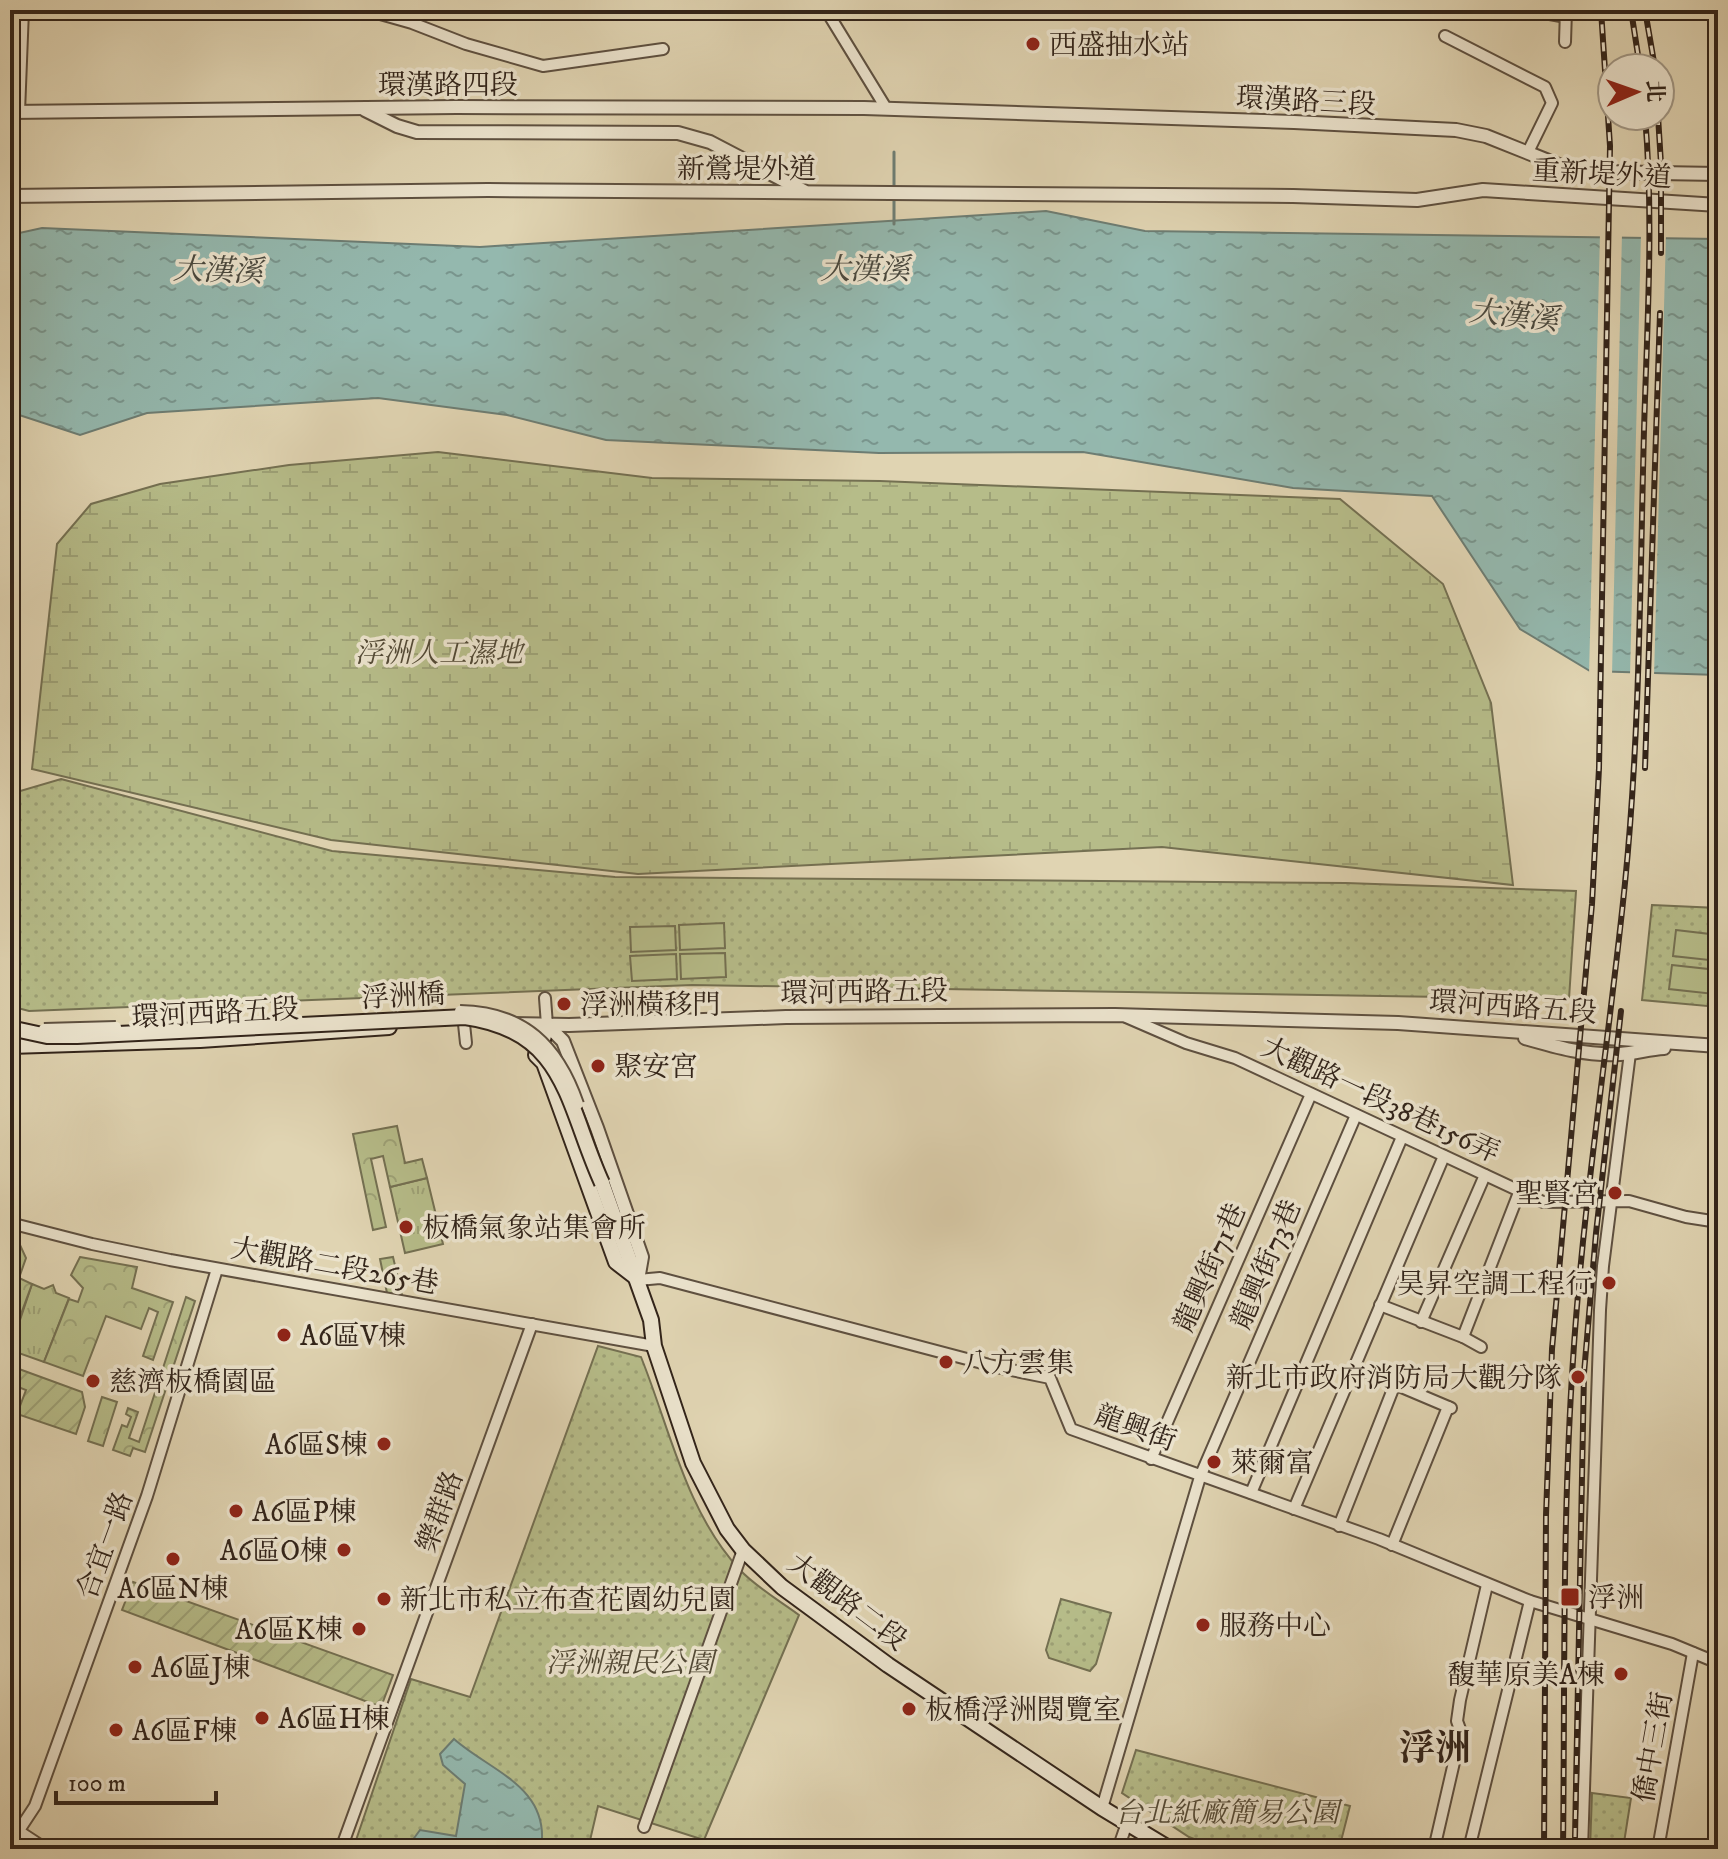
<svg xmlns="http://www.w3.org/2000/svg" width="1728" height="1859" font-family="'IM FELL DW Pica','Noto Serif TC',serif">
  <defs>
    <pattern id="grass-tufts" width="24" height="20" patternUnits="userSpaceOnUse" patternTransform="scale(2)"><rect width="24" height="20" fill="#b6bc89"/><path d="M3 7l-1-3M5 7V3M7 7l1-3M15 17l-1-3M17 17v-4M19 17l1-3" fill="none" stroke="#9da176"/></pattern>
    <pattern id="forest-crowns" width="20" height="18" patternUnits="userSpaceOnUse" patternTransform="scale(2)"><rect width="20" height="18" fill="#b6bc89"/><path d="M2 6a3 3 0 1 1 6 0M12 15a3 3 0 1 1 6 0" fill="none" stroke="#9da176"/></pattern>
    <pattern id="wetland-marsh" width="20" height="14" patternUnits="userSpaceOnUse" patternTransform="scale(2)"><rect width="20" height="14" fill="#b6bc89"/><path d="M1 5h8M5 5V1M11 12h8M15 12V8" fill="none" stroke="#9da176"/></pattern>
    <pattern id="park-dots" width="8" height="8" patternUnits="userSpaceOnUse" patternTransform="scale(2)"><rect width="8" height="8" fill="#b6bc89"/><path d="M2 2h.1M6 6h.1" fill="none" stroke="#9da176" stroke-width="1.8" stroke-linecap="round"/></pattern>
    <pattern id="garden-furrows" width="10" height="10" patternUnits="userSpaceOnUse" patternTransform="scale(2)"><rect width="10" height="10" fill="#b6bc89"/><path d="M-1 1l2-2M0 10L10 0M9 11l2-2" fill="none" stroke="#9da176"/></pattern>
    <pattern id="water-ripples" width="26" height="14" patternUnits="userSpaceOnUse" patternTransform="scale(2)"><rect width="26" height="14" fill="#94b8ae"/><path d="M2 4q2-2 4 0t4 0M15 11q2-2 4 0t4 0" fill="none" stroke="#79958d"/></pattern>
  </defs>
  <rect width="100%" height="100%" fill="#e0d4b2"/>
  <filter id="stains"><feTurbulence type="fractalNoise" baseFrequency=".0025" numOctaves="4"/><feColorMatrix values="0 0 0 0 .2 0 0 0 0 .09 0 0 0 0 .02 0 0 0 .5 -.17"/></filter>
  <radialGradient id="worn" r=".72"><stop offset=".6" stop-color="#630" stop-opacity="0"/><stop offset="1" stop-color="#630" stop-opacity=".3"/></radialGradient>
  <g fill="url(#grass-tufts)" stroke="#747052" stroke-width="2">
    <path d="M427,1178L443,1244L405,1253L390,1187Z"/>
    <path d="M32,1284L44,1289L53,1285L56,1293L69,1298L44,1362L10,1350Z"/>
  </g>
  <g fill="url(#forest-crowns)" stroke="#747052" stroke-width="2">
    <path d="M397,1126L405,1163L422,1159L427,1178L390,1187L383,1156L371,1159L386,1227L373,1230L353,1134Z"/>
    <path d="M10,1244L20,1245L26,1258L19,1278L32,1284L10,1344Z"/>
    <path d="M80,1257L137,1267L132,1288L173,1302L153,1360L143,1356L158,1312L149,1308L141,1329L106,1316L83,1376L44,1362L69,1299L78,1302L83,1288L71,1275Z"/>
    <path d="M393,1257L402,1295L387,1293L380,1259Z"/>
    <path d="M186,1297L195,1301L145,1452L133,1448L130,1456L113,1450L122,1425L127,1427L131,1417L126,1414L128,1408L138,1412L129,1438L139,1442Z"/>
    <path d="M102,1397L117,1402L103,1446L88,1441Z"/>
  </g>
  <path fill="url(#wetland-marsh)" stroke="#747052" stroke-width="2" d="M438,452L652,478L880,481L1340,499L1443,584L1491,703L1513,885L1162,847L638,874L331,840L32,769L57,544L91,504L160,484L289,465Z"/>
  <g fill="url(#park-dots)" stroke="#747052" stroke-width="2">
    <path d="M61,779L332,851L615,877L1346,883L1576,891L1569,999L692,985L29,1011L10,1006V794Z"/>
    <path d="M1652,905L1718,908V1007L1642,1000Z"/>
    <path d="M598,1346L641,1357C670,1429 686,1512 740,1570C756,1587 780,1601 799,1615L704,1840L598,1806L588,1849H353L411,1679L470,1697Z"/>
    <path d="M1061,1599L1111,1613L1096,1664L1090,1671L1049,1658L1046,1650Z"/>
    <path d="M1136,1750L1350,1806L1339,1849H1220L1189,1837L1122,1793Z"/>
    <path d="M1592,1793L1631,1798L1623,1849H1590Z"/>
  </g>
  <g fill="url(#garden-furrows)" stroke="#747052" stroke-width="2">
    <path d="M19,1369L82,1392L85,1407L76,1434L17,1414L26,1390L13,1385Z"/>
    <path d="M133,1582L393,1675L381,1707L122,1610Z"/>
  </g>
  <g fill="#b6bc89" stroke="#747052" stroke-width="2">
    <path d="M724,923L725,948L680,950L679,925Z"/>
    <path d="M675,926L676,950L631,952L630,927Z"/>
    <path d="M1676,930L1718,935V961L1673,956Z"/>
    <path d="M725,953L726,977L681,979L680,954Z"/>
    <path d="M676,954L677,979L632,981L630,956Z"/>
    <path d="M1672,965L1717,970L1714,994L1669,989Z"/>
  </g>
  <g fill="url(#water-ripples)" stroke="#6d7d73" stroke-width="2">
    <path d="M1046,211L1145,231L1718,239V675L1590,671L1520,629L1432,496L1293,488L1083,452L879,453L606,440L507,415L378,398L147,413L80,435L10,412V235L42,228L480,247Z"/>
    <path d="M454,1739C490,1771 551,1787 541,1849H406L420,1830L456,1836L465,1784L443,1765L440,1754Z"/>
  </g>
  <g fill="#e0d4b2">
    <path d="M1600,233H1622L1612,676L1589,675Z"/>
    <path d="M1641,234H1666L1654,677L1630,676Z"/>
  </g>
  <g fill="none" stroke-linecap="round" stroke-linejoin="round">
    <g stroke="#6d7d73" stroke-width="3">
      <path d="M894,188V152"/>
      <path d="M894,224V195"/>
    </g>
    <defs>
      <path id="pedestrian" d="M1522,10L1566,18"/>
      <g id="minor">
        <path d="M366,10L412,23L466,44L543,66L663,49"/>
        <path d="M826,10L886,108"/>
        <path d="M1445,36L1545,87L1552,103L1528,152"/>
        <path d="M1565,42L1566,10"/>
        <path d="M545,998L547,1025"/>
        <path d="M1126,1017L1186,1043L1235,1058L1543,1202L1629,1201L1686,1217L1718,1222"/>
        <path d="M464,1024L466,1043"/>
        <path d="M10,1223L92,1244L170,1260L654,1346"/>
        <path d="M638,1280L660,1278L1001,1368L1050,1378L1071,1429L1379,1539L1530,1601L1672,1644L1718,1663"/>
        <path d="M1380,1305L1463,1337L1481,1347"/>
        <path d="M1421,1322L1485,1175"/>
        <path d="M1463,1337L1520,1190"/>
        <path d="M1354,1367L1451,1408"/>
        <path d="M1151,1459L1311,1094"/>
        <path d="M1251,1493L1402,1137"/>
        <path d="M1294,1509L1444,1156"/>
        <path d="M1339,1526L1395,1384"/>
        <path d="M1392,1545L1448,1407"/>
        <path d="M1102,1808L1200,1477L1356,1115"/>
        <path d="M644,1827L743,1550"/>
        <path d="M20,1832L46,1849"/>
        <path d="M10,1844L35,1806L147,1496L217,1269"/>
        <path d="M341,1849L532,1324"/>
        <path d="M1118,1849L1127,1823"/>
        <path d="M1434,1849L1461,1732L1457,1721L1460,1700L1487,1585"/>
        <path d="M1469,1849L1530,1601"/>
        <path d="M1582,1849L1600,1310L1603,1266L1630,1053"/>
        <path d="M1658,1849L1693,1653"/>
      </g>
      <g id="tertiary">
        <path d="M365,110L397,126L417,132L678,133L710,142L804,191"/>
        <path d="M10,112L456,107L864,108L1294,122L1456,130L1486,136L1566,168L1599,172L1718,174"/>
        <path d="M18,112L22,10"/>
        <path d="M10,196L488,190L1293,196L1417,200L1483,190L1718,205"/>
        <path d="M512,1024L569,1025L786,1017L1115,1015L1398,1023L1718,1046"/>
        <path d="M547,1025L563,1041L597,1128L642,1257L638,1280"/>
        <path d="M1525,1038C1556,1047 1587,1056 1620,1054C1635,1053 1649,1049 1664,1048"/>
      </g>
      <g id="secondary">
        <path d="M10,24L11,10"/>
        <path d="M10,1046L200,1040L389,1027"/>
        <path d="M536,1055L544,1063L616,1262L638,1279"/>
        <path d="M543,1056L542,1043L547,1025"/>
        <path d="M602,1183L651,1320L654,1346L693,1463L727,1529L743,1550L782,1587L888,1665L1102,1808L1170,1849"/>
      </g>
    </defs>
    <use href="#pedestrian" stroke="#5e5040" stroke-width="12"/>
    <use href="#minor" stroke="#5e5040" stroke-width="14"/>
    <use href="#tertiary" stroke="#5e5040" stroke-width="16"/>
    <use href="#secondary" stroke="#32241a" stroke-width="18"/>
    <use href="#pedestrian" stroke="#ebe3cd" stroke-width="8"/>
    <use href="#minor" stroke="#ebe3cd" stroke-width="10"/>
    <use href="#tertiary" stroke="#ebe3cd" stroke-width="12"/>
    <use href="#secondary" stroke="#ebe3cd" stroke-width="14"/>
    <defs>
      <g id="rail">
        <path d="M1631,10L1640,68"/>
        <path d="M1645,10L1655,68"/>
        <path d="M1658,116L1661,164V253"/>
        <path d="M1645,768L1660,313"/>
        <path d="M1575,1837L1584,1373L1596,1233L1621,1011"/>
        <path d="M1544,1849L1546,1515L1552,1349L1592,904L1599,768L1610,146L1601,10"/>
        <path d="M1563,1849C1565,1686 1562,1523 1573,1360C1583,1201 1609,1042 1625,883C1640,733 1640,581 1644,430C1647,326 1654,220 1645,116"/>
      </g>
    </defs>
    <use href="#rail" stroke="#32241a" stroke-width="6"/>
    <use href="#rail" stroke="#ebe3cd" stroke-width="3" stroke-dasharray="9" stroke-linecap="butt"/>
    <defs>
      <g id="minor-bridge">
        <path d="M460,1011C524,1012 558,1046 578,1104"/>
        <path d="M44,1029L116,1027"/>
      </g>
      <path id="secondary-bridge" d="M10,1028L47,1036H77L465,1017C567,1031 566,1104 602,1183"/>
    </defs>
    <use href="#minor-bridge" stroke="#5e5040" stroke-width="14" stroke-linecap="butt"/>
    <use href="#secondary-bridge" stroke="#32241a" stroke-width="18" stroke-linecap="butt"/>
    <use href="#minor-bridge" stroke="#ebe3cd" stroke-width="10"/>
    <use href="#secondary-bridge" stroke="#ebe3cd" stroke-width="14"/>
  </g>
  <g fill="#8f2418" stroke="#ebe3cd" stroke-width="3">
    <circle cx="1033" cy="44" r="8"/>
    <circle cx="564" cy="1004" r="8"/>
    <circle cx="598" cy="1066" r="8"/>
    <circle cx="1615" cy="1193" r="8"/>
    <circle cx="406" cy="1227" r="8"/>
    <circle cx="1609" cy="1283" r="8"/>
    <circle cx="284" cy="1335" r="8"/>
    <circle cx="946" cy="1362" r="8"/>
    <circle cx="1578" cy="1377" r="8"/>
    <circle cx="93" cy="1381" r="8"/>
    <circle cx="384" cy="1444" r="8"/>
    <circle cx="1214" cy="1462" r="8"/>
    <circle cx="236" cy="1511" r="8"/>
    <circle cx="344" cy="1550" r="8"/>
    <circle cx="173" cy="1559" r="8"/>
    <rect x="1560" y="1587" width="20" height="20" rx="4"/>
    <circle cx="384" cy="1599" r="8"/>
    <circle cx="1203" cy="1625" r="8"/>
    <circle cx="359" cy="1629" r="8"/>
    <circle cx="135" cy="1667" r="8"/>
    <circle cx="1621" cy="1674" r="8"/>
    <circle cx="909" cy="1709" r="8"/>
    <circle cx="262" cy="1718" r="8"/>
    <circle cx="116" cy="1730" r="8"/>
  </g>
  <g text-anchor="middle" stroke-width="7" stroke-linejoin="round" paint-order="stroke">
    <g font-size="28" fill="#32241a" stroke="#ebe3cd" text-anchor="start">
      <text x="1049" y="54">西盛抽水站</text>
      <text x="580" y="1014">浮洲橫移門</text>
      <text x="614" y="1076">聚安宮</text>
      <text x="1599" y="1203" text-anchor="end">聖賢宮</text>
      <text x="422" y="1237">板橋氣象站集會所</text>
      <text x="1593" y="1293" text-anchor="end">昊昇空調工程行</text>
      <text x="300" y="1345">A6區V棟</text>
      <text x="962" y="1372">八方雲集</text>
      <text x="1562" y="1387" text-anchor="end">新北市政府消防局大觀分隊</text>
      <text x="109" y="1391">慈濟板橋園區</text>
      <text x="368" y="1454" text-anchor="end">A6區S棟</text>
      <text x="1230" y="1472">萊爾富</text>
      <text x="252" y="1521">A6區P棟</text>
      <text x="328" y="1560" text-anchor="end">A6區O棟</text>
      <text x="173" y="1598" text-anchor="middle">A6區N棟</text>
      <text x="1588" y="1607">浮洲</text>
      <text x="400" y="1609">新北市私立布查花園幼兒園</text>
      <text x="1219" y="1635">服務中心</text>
      <text x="343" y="1639" text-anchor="end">A6區K棟</text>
      <text x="151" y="1677">A6區J棟</text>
      <text x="1605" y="1684" text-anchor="end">馥華原美A棟</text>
      <text x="925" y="1719">板橋浮洲閱覽室</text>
      <text x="278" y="1728">A6區H棟</text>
      <text x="132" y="1740">A6區F棟</text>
    </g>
    <g font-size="28" fill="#32241a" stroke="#ebe3cd">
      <text x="448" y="94">環漢路四段</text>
      <text transform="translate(1306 100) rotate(3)" y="10">環漢路三段</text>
      <text x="747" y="178">新鶯堤外道</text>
      <text transform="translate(1602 173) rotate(3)" y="10">重新堤外道</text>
      <text transform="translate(864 991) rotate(-1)" y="10">環河西路五段</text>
      <text transform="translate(403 995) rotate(-3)" y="10">浮洲橋</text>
      <text transform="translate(1513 1006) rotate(4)" y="10">環河西路五段</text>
      <text transform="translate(215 1012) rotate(-3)" y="10">環河西路五段</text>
      <text transform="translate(1381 1099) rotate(25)" y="10">大觀路一段38巷156弄</text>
      <text transform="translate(1265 1264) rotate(-67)" y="10">龍興街73巷</text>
      <text transform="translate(335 1265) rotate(10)" y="10">大觀路二段265巷</text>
      <text transform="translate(1209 1267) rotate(-66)" y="10">龍興街71巷</text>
      <text transform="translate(1136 1427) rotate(20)" y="10">龍興街</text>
      <text transform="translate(439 1511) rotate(-70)" y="10">樂群路</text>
      <text transform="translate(104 1545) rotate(-70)" y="10">合宜一路</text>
      <text transform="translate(848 1601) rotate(37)" y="10">大觀路二段</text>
      <text transform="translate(1652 1747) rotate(-80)" y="10">僑中三街</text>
    </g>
    <g font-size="28" font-style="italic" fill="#534a36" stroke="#ebe3cd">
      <text x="439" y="662">浮洲人工濕地</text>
      <text x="630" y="1672">浮洲親民公園</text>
      <text x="1227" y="1822">台北紙廠簡易公園</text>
    </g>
    <g font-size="30" font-style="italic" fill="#4a493f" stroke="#ebe3cd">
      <text x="865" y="279">大漢溪</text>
      <text transform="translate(218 270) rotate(2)" y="10">大漢溪</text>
      <text transform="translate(1514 315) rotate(6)" y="10">大漢溪</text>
    </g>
    <g font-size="36" font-weight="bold" fill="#32241a" stroke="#ebe3cd">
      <text x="1435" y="1760">浮洲</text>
    </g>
  </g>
  <rect width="1728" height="1859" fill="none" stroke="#e0d4b2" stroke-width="40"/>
  <rect x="12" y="12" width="1704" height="1835" fill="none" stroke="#32241a" stroke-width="4"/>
  <rect x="20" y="20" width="1688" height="1819" fill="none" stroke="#32241a" stroke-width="2"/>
  <g transform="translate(1636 92) rotate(88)"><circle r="38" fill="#ebe3cd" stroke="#a19785" stroke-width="2"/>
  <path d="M0-6L14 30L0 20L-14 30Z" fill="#8f2418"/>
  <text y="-12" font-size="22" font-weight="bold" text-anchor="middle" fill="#32241a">北</text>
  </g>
  <path d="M56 1791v12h160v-12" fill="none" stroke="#32241a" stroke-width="4"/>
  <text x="68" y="1791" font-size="24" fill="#32241a" stroke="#ebe3cd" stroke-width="6" paint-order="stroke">100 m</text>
  <rect width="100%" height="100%" filter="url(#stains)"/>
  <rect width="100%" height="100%" fill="url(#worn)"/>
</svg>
